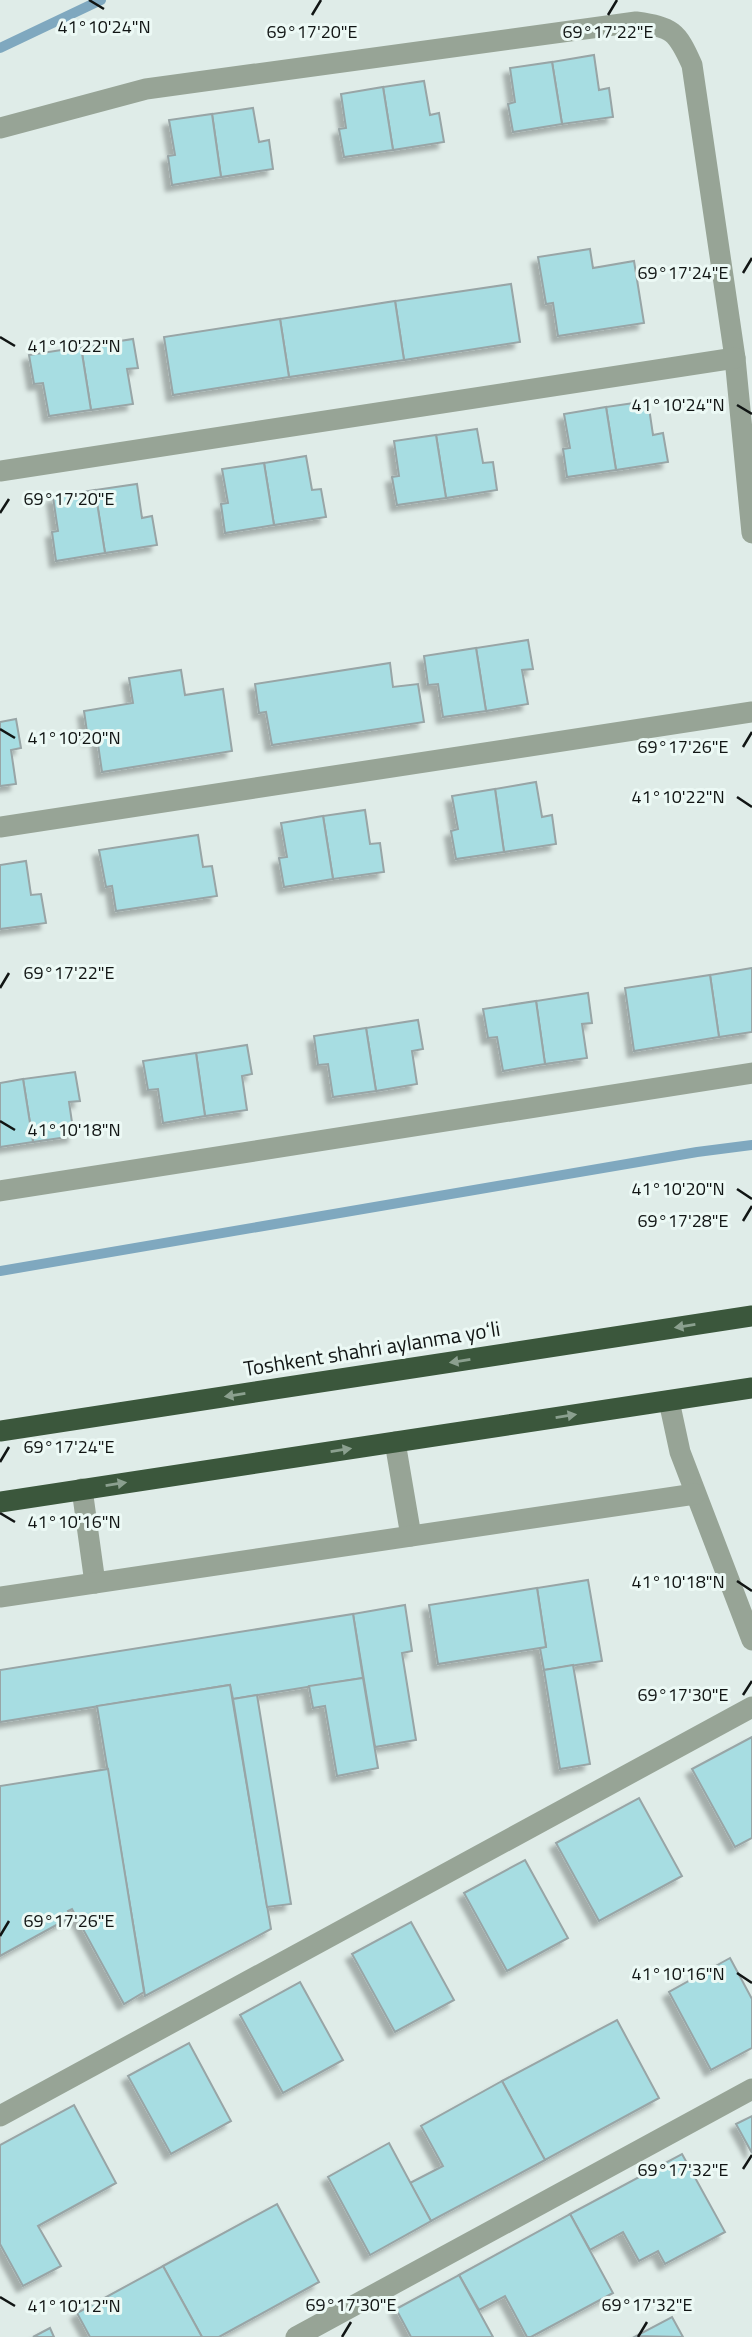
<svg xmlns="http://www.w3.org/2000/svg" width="752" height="2337" font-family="'Titillium Web',sans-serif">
  <defs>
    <filter id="shadow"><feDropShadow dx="-6" dy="6" stdDeviation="2" flood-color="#0004"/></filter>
  </defs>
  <rect width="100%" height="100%" fill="#dfece8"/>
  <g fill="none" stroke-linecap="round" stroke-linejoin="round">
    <g stroke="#7fa8bf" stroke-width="10">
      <path d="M0,48L101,0"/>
      <path d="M0,1271L697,1152L752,1145"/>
    </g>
  </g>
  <g fill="#a7dde2" stroke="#98a5a6" stroke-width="2" filter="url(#shadow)">
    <path d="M594,55L599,90L609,88L613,117L562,124L552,62Z"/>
    <path d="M552,62L562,124L513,132L508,104L515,102L510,68Z"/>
    <path d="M424,81L430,115L439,113L444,142L393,150L383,87Z"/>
    <path d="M383,87L393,150L344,157L339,129L346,128L341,94Z"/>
    <path d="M253,108L259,142L269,140L273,169L221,177L212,114Z"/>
    <path d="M212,114L221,177L172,185L168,156L175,155L169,120Z"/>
    <path d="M590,249L593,268L634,261L644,323L558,336L553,303L546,304L538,257Z"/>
    <path d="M511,284L520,342L404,360L395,301Z"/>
    <path d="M395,301L404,360L289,377L280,319Z"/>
    <path d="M280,319L289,377L173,395L164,337Z"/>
    <path d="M133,339L138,368L127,369L133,404L91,410L81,347Z"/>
    <path d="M81,347L91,410L49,416L43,383L34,384L29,355Z"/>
    <path d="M648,401L653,435L663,433L668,462L616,470L606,407Z"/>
    <path d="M606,407L616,470L567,477L563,449L570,448L564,414Z"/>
    <path d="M477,429L483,463L493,462L497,490L446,498L436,435Z"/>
    <path d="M436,435L446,498L397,505L392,477L399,476L394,441Z"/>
    <path d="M306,456L312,490L321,489L326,517L274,525L264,463Z"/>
    <path d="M264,463L274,525L225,533L221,504L228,503L222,469Z"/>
    <path d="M137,484L142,518L152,516L157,545L105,553L95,490Z"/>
    <path d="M95,490L105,553L56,561L52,532L58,531L53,497Z"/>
    <path d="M528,640L533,669L522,670L528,704L486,711L476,648Z"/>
    <path d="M476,648L486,711L443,717L438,684L428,685L424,656Z"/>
    <path d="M390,663L393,687L418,684L424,722L272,745L266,712L259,713L255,684Z"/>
    <path d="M181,670L185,695L223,689L232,751L102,772L97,737L88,739L84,711L133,703L129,678Z"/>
    <path d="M16,719L21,748L11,750L16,784L0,786V722Z"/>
    <path d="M536,782L542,817L552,815L556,844L504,852L495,789Z"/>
    <path d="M495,789L504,852L456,859L451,831L458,829L452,796Z"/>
    <path d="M365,810L370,844L380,843L384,872L333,879L323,816Z"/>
    <path d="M323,816L333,879L284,887L279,858L287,857L281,823Z"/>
    <path d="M198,835L203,867L212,866L217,896L116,911L112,886L106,887L99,850Z"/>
    <path d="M26,861L31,895L41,894L46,923L0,929V865Z"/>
    <path d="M752,968V1032L719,1037L710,975Z"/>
    <path d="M710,975L719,1037L634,1051L625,988Z"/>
    <path d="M588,993L592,1023L582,1024L587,1058L545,1064L536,1001Z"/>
    <path d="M536,1001L545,1064L503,1071L497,1037L488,1038L483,1009Z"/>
    <path d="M418,1020L423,1049L412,1051L417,1084L376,1091L366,1028Z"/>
    <path d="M366,1028L376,1091L333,1097L328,1064L318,1065L314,1036Z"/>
    <path d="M247,1045L252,1074L242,1076L247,1110L205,1116L196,1053Z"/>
    <path d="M196,1053L205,1116L163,1123L158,1089L148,1090L143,1061Z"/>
    <path d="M75,1072L80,1101L69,1102L74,1136L33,1142L23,1079Z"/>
    <path d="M23,1079L33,1142L0,1147V1083Z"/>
    <path d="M588,1580L602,1661L544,1670L540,1648L546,1647L537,1588Z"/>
    <path d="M537,1588L546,1647L438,1664L429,1605Z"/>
    <path d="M405,1605L412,1651L402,1653L416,1740L375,1747L353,1614Z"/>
    <path d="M353,1614L363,1678L233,1699L230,1685L0,1722V1670Z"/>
    <path d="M573,1665L590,1764L560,1769L544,1670Z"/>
    <path d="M363,1678L378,1768L337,1776L325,1706L313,1708L309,1686Z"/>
    <path d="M230,1685L271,1929L145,1996L97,1706Z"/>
    <path d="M257,1695L291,1904L267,1907L233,1699Z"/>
    <path d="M752,1737V1838L735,1847L692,1769Z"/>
    <path d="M108,1769L144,1992L124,2004L72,1909L68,1911L71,1917L0,1956V1786Z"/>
    <path d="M639,1798L682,1876L599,1921L556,1843Z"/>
    <path d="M525,1860L568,1938L507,1971L464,1893Z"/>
    <path d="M411,1922L454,2000L395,2032L352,1954Z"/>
    <path d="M730,1958L752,1999V2048L711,2070L669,1992Z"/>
    <path d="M300,1982L343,2060L283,2093L240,2015Z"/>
    <path d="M617,2020L659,2098L545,2160L502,2081Z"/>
    <path d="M189,2043L231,2121L171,2154L128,2076Z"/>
    <path d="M502,2081L545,2160L431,2221L410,2183L443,2166L421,2126Z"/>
    <path d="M74,2105L116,2183L38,2226L61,2266L23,2286L0,2244V2145Z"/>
    <path d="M752,2116V2153L736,2124Z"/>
    <path d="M389,2143L431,2221L370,2255L328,2177Z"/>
    <path d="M682,2154L725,2232L665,2264L658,2251L639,2261L623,2232L590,2250L570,2214Z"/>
    <path d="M277,2204L319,2282L219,2337H202L163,2266Z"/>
    <path d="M570,2214L613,2293L531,2337H527L505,2296L479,2310L459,2275Z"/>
    <path d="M163,2266L202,2337H90L77,2313Z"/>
    <path d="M459,2275L493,2337H411L396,2309Z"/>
    <path d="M672,2317L683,2337L636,2336Z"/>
    <path d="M50,2328L54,2337H33Z"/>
  </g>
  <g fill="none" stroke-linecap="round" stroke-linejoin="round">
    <g stroke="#97a496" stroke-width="21">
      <path d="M0,128L146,89L636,22C672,27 677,31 692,65L735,358L752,533"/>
      <path d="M0,471L735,358"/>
      <path d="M0,827L752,712"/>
      <path d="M0,1191L752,1073"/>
      <path d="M669,1401L680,1452L752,1640"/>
      <path d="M395,1442L411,1536"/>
      <path d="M82,1489L95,1583"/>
      <path d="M0,1597L695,1494"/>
      <path d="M0,2116L752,1707"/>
      <path d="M296,2337L752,2089"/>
    </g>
    <g stroke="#3b573c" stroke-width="21">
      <path d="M0,1431L752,1316"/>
      <path d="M0,1502L752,1388"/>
    </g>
  </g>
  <defs><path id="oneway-solid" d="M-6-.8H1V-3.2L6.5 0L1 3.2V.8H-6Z" transform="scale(1.75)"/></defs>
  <g fill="#8ba08f">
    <use href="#oneway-solid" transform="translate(685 1326) rotate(171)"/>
    <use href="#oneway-solid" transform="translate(460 1361) rotate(171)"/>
    <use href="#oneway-solid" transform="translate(235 1395) rotate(171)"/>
    <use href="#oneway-solid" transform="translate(566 1416) rotate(-9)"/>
    <use href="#oneway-solid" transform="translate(341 1450) rotate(-9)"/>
    <use href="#oneway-solid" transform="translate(116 1484) rotate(-9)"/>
  </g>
  <path fill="none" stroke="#111514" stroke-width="2.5" d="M89,0L104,9M312,15L321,0M608,15L617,0M743,273L752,258M0,337L15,346M737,405L752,414M0,513L9,499M0,729L15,738M743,747L752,732M737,797L752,807M0,988L9,973M0,1121L15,1130M737,1189L752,1199M743,1221L752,1206M0,1462L9,1447M0,1513L15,1522M737,1581L752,1591M743,1695L752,1681M0,1936L9,1921M737,1973L752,1983M743,2169L752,2155M0,2297L15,2306M342,2337L351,2322M638,2337L647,2322"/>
  <g text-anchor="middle" stroke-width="6" stroke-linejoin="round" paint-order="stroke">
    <g font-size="21" fill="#111514" stroke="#ecf9f5">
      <text transform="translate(372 1349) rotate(-9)" y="7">Toshkent shahri aylanma yoʻli</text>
    </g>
  </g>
  <g font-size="18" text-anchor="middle" fill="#111514" stroke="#ecf9f5" stroke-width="6" stroke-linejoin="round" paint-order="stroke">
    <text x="104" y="33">41°10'24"N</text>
    <text x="312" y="38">69°17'20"E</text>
    <text x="608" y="38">69°17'22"E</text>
    <text x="683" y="279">69°17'24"E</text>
    <text x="74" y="352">41°10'22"N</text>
    <text x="678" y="411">41°10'24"N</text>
    <text x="69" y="505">69°17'20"E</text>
    <text x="74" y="744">41°10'20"N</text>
    <text x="683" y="753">69°17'26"E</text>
    <text x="678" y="803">41°10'22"N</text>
    <text x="69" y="979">69°17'22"E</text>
    <text x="74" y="1136">41°10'18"N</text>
    <text x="678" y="1195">41°10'20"N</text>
    <text x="683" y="1227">69°17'28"E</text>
    <text x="69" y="1453">69°17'24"E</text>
    <text x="74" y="1528">41°10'16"N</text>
    <text x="678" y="1588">41°10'18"N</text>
    <text x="683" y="1701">69°17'30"E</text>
    <text x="69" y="1927">69°17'26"E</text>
    <text x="678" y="1980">41°10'16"N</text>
    <text x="683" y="2176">69°17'32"E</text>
    <text x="351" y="2311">69°17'30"E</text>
    <text x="647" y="2311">69°17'32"E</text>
    <text x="74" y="2312">41°10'12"N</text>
  </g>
</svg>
